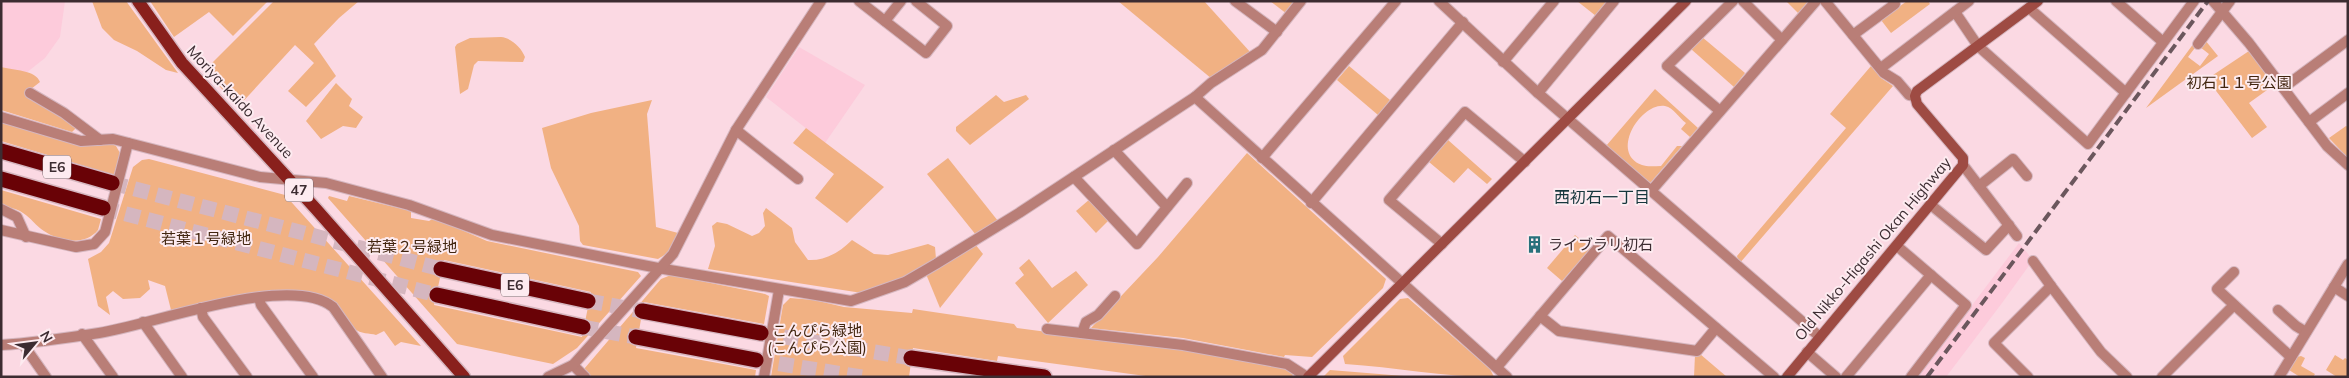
<svg xmlns="http://www.w3.org/2000/svg" width="2349" height="378" font-family="Mulish,'Noto Sans JP',sans-serif">
  <rect width="100%" height="100%" fill="#fbd9e3"/>
  <g fill="#fdcbdb">
    <path d="M1,1H65L60,37L45,58L26,73L1,67Z"/>
    <path d="M799,47L865,85L825,143L766,97Z"/>
    <path d="M2019,243L2033,260L2002,303L1946,377H1918Z"/>
  </g>
  <g fill="#f1b183" fill-rule="evenodd">
    <path d="M92,1H126L178,73L166,70L137,51L114,40L102,28Z"/>
    <path d="M150,1H268L233,36L209,12L174,37Z"/>
    <path d="M274,1H359L339,18L314,44L336,76L306,107L288,91L314,63L295,45L238,107L205,70Z"/>
    <path d="M1118,1H1204L1251,53L1212,79Z"/>
    <path d="M1270,1H1296L1287,14Z"/>
    <path d="M1577,1H1609L1596,16Z"/>
    <path d="M1786,1H1809L1798,13Z"/>
    <path d="M1907,1H1928L1930,4L1891,33L1881,20Z"/>
    <path d="M501,37C511,38 521,47 525,57L523,62L478,61L474,65L468,89L460,94L455,47L457,44L470,38Z"/>
    <path d="M1702,37L1745,73L1734,87L1691,49Z"/>
    <path d="M2205,40L2218,56L2146,108L2194,43L2197,45L2188,57L2200,66L2209,54L2200,47Z"/>
    <path d="M2249,51L2274,85L2249,103L2267,127L2252,138L2207,79Z"/>
    <path d="M1349,66L1390,100L1378,115L1337,80Z"/>
    <path d="M1871,66L1881,78L1893,86L1739,264L1737,256L1846,128L1830,114Z"/>
    <path d="M1,67C13,70 36,70 40,82L31,89L76,128L72,132L1,110Z"/>
    <path d="M336,83L352,99L349,106L363,117L356,128L343,126L321,139L306,121Z"/>
    <path d="M1655,89L1698,128L1690,137L1681,129L1686,123C1679,118 1674,108 1665,106C1641,102 1609,153 1642,165C1647,167 1655,166 1661,166L1677,146H1682L1651,182L1646,183L1606,146Z"/>
    <path d="M996,95L1004,102L1026,95L1029,99L970,145L956,131V127Z"/>
    <path d="M652,100L647,114L656,227L678,233L669,252L658,259L583,245L580,241L579,226L551,168L542,128L591,113Z"/>
    <path d="M1,120L74,144H112L116,146L120,153L114,175L1,141Z"/>
    <path d="M2346,126L2348,127V158L2329,138Z"/>
    <path d="M806,128L884,187L847,223L815,198L834,174L793,143Z"/>
    <path d="M1448,140L1492,179L1487,184L1468,168L1454,183L1429,162Z"/>
    <path d="M1247,153L1386,279L1383,288L1312,357L1285,355L1284,357L1183,338L1091,328L1158,257Z"/>
    <path d="M948,158L998,221L976,235L927,174Z"/>
    <path d="M149,159L285,195L421,346L401,342L395,346L384,331L376,335C370,333 360,334 355,329C344,320 341,305 327,298C296,283 205,302 171,310L165,286L148,280L150,289L140,298L123,299L113,291L106,297L110,315L98,306L88,259L101,252L109,243L133,167L142,160Z"/>
    <path d="M1,190L101,219L98,230C85,246 60,242 44,231C36,226 31,218 23,213C16,208 9,208 1,205Z"/>
    <path d="M329,196L347,201L349,196L411,211V218L429,221L434,218L487,241L638,272L641,276L577,348L553,364L457,344L328,198ZM444,260L591,292L582,337L434,305Z"/>
    <path d="M1090,199L1109,220L1096,233L1076,211Z"/>
    <path d="M766,208L792,228L795,242L808,260C825,261 840,252 852,240L874,254L888,255L928,244L935,247L936,259L904,278L862,293L708,269L715,246L712,226L717,222L727,224L752,236L759,233L765,226L763,213Z"/>
    <path d="M1575,235L1591,248L1562,281L1547,268Z"/>
    <path d="M975,244L983,254L940,308L926,274Z"/>
    <path d="M1029,259L1052,288L1076,271L1088,285L1048,323L1015,283L1024,275L1019,268Z"/>
    <path d="M671,275L765,294L769,296L764,324L644,302L636,348L756,370L755,377H591L584,369L661,279Z"/>
    <path d="M790,298L814,300L844,307L912,313L913,309L1014,324L1017,328L1183,350L1290,370L1294,374L1291,377H1153L998,356L997,361L913,348L909,377H771L783,305Z"/>
    <path d="M1408,298L1490,369L1494,377C1444,377 1394,367 1345,364L1343,356L1400,299Z"/>
    <path d="M1700,354L1727,377H1694L1695,355Z"/>
    <path d="M2335,355L2343,360L2345,358L2348,360L2347,377H2337L2326,370Z"/>
    <path d="M2301,356L2305,358L2301,366L2315,374L2313,377H2300L2289,370L2297,357Z"/>
    <path d="M1330,370L1416,377H1323Z"/>
  </g>
  <g fill="none" stroke-linecap="round" stroke-linejoin="round">
    <g stroke="#d5b6bf" stroke-width="15" stroke-dasharray="15 8" stroke-linecap="butt">
      <path d="M112,183L441,269"/>
      <path d="M103,208L437,295"/>
      <path d="M588,301L642,311"/>
      <path d="M583,327L636,337"/>
      <path d="M761,333L911,358"/>
      <path d="M756,360L862,377"/>
    </g>
    <defs>
      <g id="street">
        <path d="M859,1L926,53L947,26L916,1"/>
        <path d="M1235,1L1277,32"/>
        <path d="M1439,1L1538,93L1820,337"/>
        <path d="M1743,1L1782,40"/>
        <path d="M1825,1L1884,73L1897,81L1909,95L1915,96"/>
        <path d="M2116,1L2163,42"/>
        <path d="M2213,1L2249,43L2327,146L2348,165"/>
        <path d="M2029,8L2126,93"/>
        <path d="M1955,12L1978,46L2088,144L2194,1"/>
        <path d="M885,21L901,1"/>
        <path d="M1853,35L1895,4L1893,1"/>
        <path d="M2198,44L2230,1"/>
        <path d="M1503,62L1554,1"/>
        <path d="M1881,68L1969,1"/>
        <path d="M2283,88L2348,40"/>
        <path d="M30,93L64,113L100,140"/>
        <path d="M1538,93L1614,1"/>
        <path d="M1195,97L1211,83L1262,50L1301,1"/>
        <path d="M1720,111L1667,66L1733,1"/>
        <path d="M1,117L81,141L113,139L260,177L326,183L409,205L492,235L658,268L851,301L905,282L936,264L1019,213L1195,97L1507,377"/>
        <path d="M2309,122L2348,93"/>
        <path d="M736,130L798,179"/>
        <path d="M1114,150L1167,207"/>
        <path d="M1262,158L1396,1"/>
        <path d="M1963,165L2017,236"/>
        <path d="M1074,177L1137,244L1187,183"/>
        <path d="M1979,186L2013,159L2027,176"/>
        <path d="M1651,191L1816,1"/>
        <path d="M1311,203L1463,22"/>
        <path d="M1931,205L1986,250L2009,225"/>
        <path d="M1,209L17,217L26,237"/>
        <path d="M1,230L76,247L94,244L105,232L128,143"/>
        <path d="M1442,244L1389,200L1465,112L1525,162"/>
        <path d="M1897,246L1966,305L1911,377"/>
        <path d="M2033,261L2051,286"/>
        <path d="M2234,272L2217,289L2291,357"/>
        <path d="M2334,287L2348,296"/>
        <path d="M259,298L261,305L313,377"/>
        <path d="M201,308L203,317L247,377"/>
        <path d="M2278,310L2296,326L2306,332"/>
        <path d="M1540,316L1559,331L1697,351L1716,328"/>
        <path d="M143,322L182,377"/>
        <path d="M1047,329L1183,345L1287,364L1307,377"/>
        <path d="M1082,333L1086,322L1098,315L1115,296"/>
        <path d="M82,334L113,377"/>
        <path d="M23,344L46,377"/>
        <path d="M1,345C34,343 67,338 99,333C152,325 290,272 333,307L382,377"/>
        <path d="M1807,352L1836,377"/>
        <path d="M573,365L585,377"/>
        <path d="M1497,367L1608,236L1774,377"/>
        <path d="M548,377L573,365L673,254L736,130L821,1"/>
        <path d="M764,377L779,290"/>
        <path d="M1846,377L1931,275"/>
        <path d="M2028,377L1994,343L2051,286L2101,352L2127,377"/>
        <path d="M2162,377L2234,305"/>
        <path d="M2279,377L2348,264"/>
      </g>
      <g id="secondary">
        <path d="M1308,377L1686,1"/>
        <path d="M1787,377L1963,165V158L1917,104L1915,96L1917,91L2038,1"/>
      </g>
      <path id="primary" d="M138,1L182,63L316,209L464,377"/>
      <g id="highway">
        <path d="M1,151L112,183"/>
        <path d="M1,179L103,208"/>
        <path d="M441,269L588,301"/>
        <path d="M437,295L583,327"/>
        <path d="M642,311L761,333"/>
        <path d="M636,337L756,360"/>
        <path d="M911,358L1044,377"/>
      </g>
    </defs>
    <use href="#street" stroke="#d5b6bf" stroke-width="12"/>
    <use href="#secondary" stroke="#d5b6bf" stroke-width="12"/>
    <use href="#primary" stroke="#d5b6bf" stroke-width="15"/>
    <use href="#highway" stroke="#d5b6bf" stroke-width="18"/>
    <use href="#street" stroke="#b97e77" stroke-width="10"/>
    <use href="#secondary" stroke="#9e4b43" stroke-width="10"/>
    <use href="#primary" stroke="#89201c" stroke-width="12"/>
    <use href="#highway" stroke="#690206" stroke-width="15"/>
    <path stroke="#6b575d" stroke-width="4" stroke-dasharray="10 5" stroke-linecap="butt" d="M1927,377L2208,1"/>
  </g>
  <defs>
    <symbol id="building-bare" viewBox="-9 -9 18 18"><path d="M-4-6H4V6H1V3H-1V6H-4ZM-2.5-4.3h1.7v1.8h-1.7ZM.8-4.3h1.7v1.8H.8ZM-2.5-1h1.7V.8h-1.7ZM.8-1h1.7V.8H.8Z" fill="#28707b" stroke="#fdebf0" stroke-width="2.5" paint-order="stroke"/></symbol>
  </defs>
  <g fill-rule="evenodd">
    <use href="#building-bare" x="1522" y="232" width="25" height="25"/>
  </g>
  <g text-anchor="middle" stroke-width="4" stroke-linejoin="round" paint-order="stroke">
    <g fill="#fdebf0" stroke="#76656a" stroke-width="1">
      <rect x="43" y="155.5" width="28" height="23" rx="4"/>
      <rect x="285" y="178.5" width="28" height="23" rx="4"/>
      <rect x="501" y="273.5" width="28" height="23" rx="4"/>
    </g>
    <g font-size="14" font-weight="bold" fill="#3c2c31">
      <text x="57" y="172">E6</text>
      <text x="299" y="195">47</text>
      <text x="515" y="290">E6</text>
    </g>
    <g font-size="15" fill="#422610" stroke="#fdebf0">
      <text x="2239" y="88">初石１１号公園</text>
      <text x="206" y="244">若葉１号緑地</text>
      <text x="412" y="252">若葉２号緑地</text>
      <text x="817" y="336">こんぴら緑地<tspan x="817" dy="17">(こんぴら公園)</tspan></text>
    </g>
    <g font-size="15" fill="#3c2c31" stroke="#fdebf0">
      <text transform="translate(240 102) rotate(47)" y="5">Moriya-kaido Avenue</text>
      <text transform="translate(1873 249) rotate(-50)" y="5">Old Nikko-Higashi Okan Highway</text>
    </g>
    <g font-size="15" fill="#3c2c31" stroke="#fdebf0" text-anchor="start">
      <text x="1548" y="250">ライブラリ初石</text>
    </g>
    <g font-size="16" fill="#16373d" stroke="#fdebf0">
      <text x="1602" y="203">西初石一丁目</text>
    </g>
  </g>
  <rect width="2349" height="378" fill="none" stroke="#3c2c31" stroke-width="5"/>
  <g transform="translate(35 343) rotate(61)" stroke="#fdebf0" stroke-width="4" paint-order="stroke">
  <path d="M0-4L9 19L0 12L-9 19Z" fill="#3c2c31"/>
  <text y="-8" font-size="14" font-weight="bold" text-anchor="middle" fill="#3c2c31">N</text>
  </g>
</svg>
